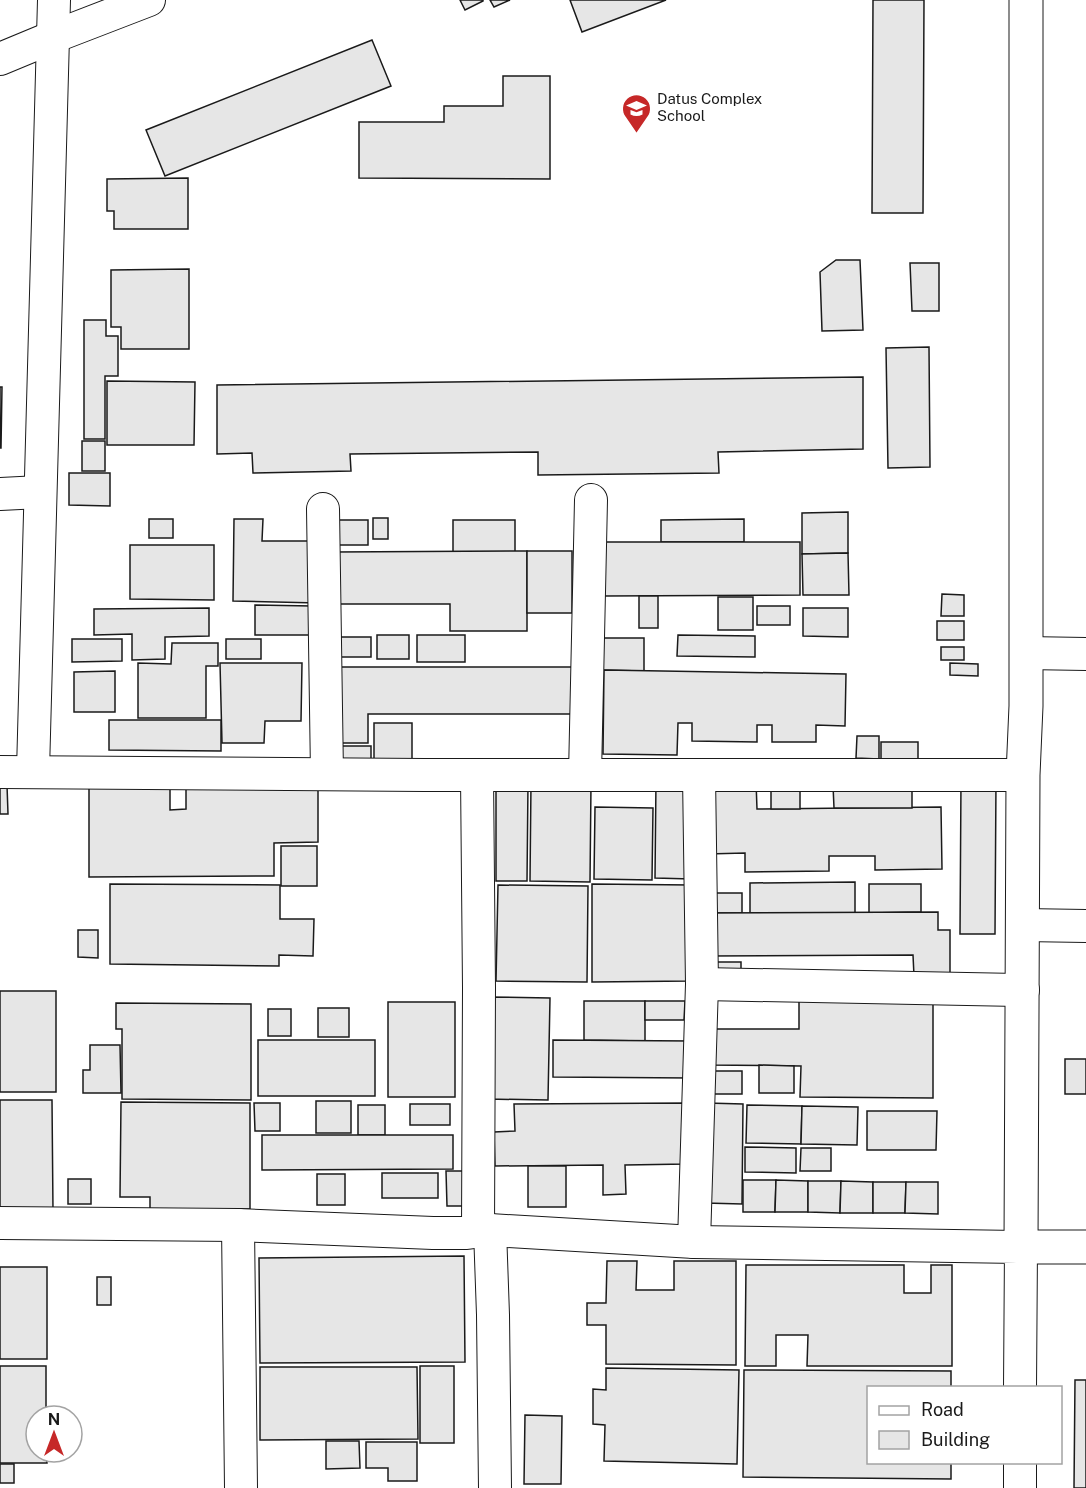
<svg xmlns="http://www.w3.org/2000/svg" width="1086" height="1488" font-family="'Public Sans',sans-serif">
  <rect width="100%" height="100%" fill="#fff"/>
  <g fill="#e6e6e6" stroke="#1a1a1a" stroke-width="1.5">
    <path d="M460,0H483V1L465,10Z"/>
    <path d="M490,0H510L494,7Z"/>
    <path d="M570,0H666L582,32Z"/>
    <path d="M873,0H924L923,213H872Z"/>
    <path d="M372,40L391,86L165,176L146,130Z"/>
    <path d="M503,76H550V179L359,178V122H444V106H503Z"/>
    <path d="M188,178V229H114V211H107V179Z"/>
    <path d="M836,260H860L863,330L822,331L820,272Z"/>
    <path d="M910,263H939V311H912Z"/>
    <path d="M189,269V349H121V327H111V270Z"/>
    <path d="M84,320H106V336H118V376H105V439H84Z"/>
    <path d="M929,347L930,467L888,468L886,348Z"/>
    <path d="M863,377V449L718,452L719,473L538,475V452L350,454L351,471L253,473L252,453L217,454V385Z"/>
    <path d="M107,381L195,382L194,445H107Z"/>
    <path d="M0,387H2L1,448H0Z"/>
    <rect x="82" y="441" width="23" height="30"/>
    <path d="M69,473H110V506L69,505Z"/>
    <path d="M848,512V553L802,554V513Z"/>
    <rect x="373" y="518" width="15" height="21"/>
    <rect x="149" y="519" width="24" height="19"/>
    <path d="M234,519H263L262,541H320L318,603L233,601Z"/>
    <path d="M744,519V542H661V520Z"/>
    <rect x="331" y="520" width="37" height="25"/>
    <rect x="453" y="520" width="62" height="32"/>
    <path d="M604,542H800V595L604,596Z"/>
    <path d="M130,545H214V600L130,599Z"/>
    <path d="M527,551V631H450V604H335L334,552Z"/>
    <rect x="527" y="551" width="45" height="62"/>
    <path d="M848,553L849,595H803L802,554Z"/>
    <path d="M942,594L964,595V616H941Z"/>
    <rect x="639" y="596" width="19" height="32"/>
    <rect x="718" y="597" width="35" height="33"/>
    <path d="M255,605L312,606V635H255Z"/>
    <rect x="757" y="606" width="33" height="19"/>
    <path d="M209,608V636L165,637V659L132,660V634L94,635V609Z"/>
    <path d="M803,608H848V637L803,636Z"/>
    <rect x="937" y="621" width="27" height="19"/>
    <rect x="377" y="635" width="32" height="24"/>
    <rect x="417" y="635" width="48" height="27"/>
    <path d="M678,635L755,636V657L677,656Z"/>
    <rect x="333" y="637" width="38" height="20"/>
    <path d="M598,638H644V671L598,670Z"/>
    <path d="M72,639H122V661L72,662Z"/>
    <rect x="226" y="639" width="35" height="20"/>
    <path d="M172,643H218V666H206V718H138V663L171,664Z"/>
    <rect x="941" y="647" width="23" height="13"/>
    <path d="M220,663H302L301,721H265L264,743H222Z"/>
    <path d="M950,663L978,664V676L950,675Z"/>
    <path d="M331,667H583V714H368V743H332Z"/>
    <path d="M604,670L846,674L845,726L816,725V742H772V725H757V742L692,741V723H678L677,755L603,754Z"/>
    <path d="M115,671V712H74V672Z"/>
    <path d="M109,720H221V751L109,750Z"/>
    <rect x="374" y="723" width="38" height="40"/>
    <path d="M857,736H879V759L856,758Z"/>
    <path d="M881,742H918V769L881,768Z"/>
    <rect x="329" y="746" width="42" height="20"/>
    <path d="M656,780L692,781L691,879L655,878Z"/>
    <path d="M961,780H996L995,934H960Z"/>
    <path d="M318,781V842L274,843V876L89,877V784L170,783V810L186,809V782Z"/>
    <path d="M706,781H756L757,809L941,807L942,869L875,870V856H829V871L745,872V853L707,854Z"/>
    <path d="M496,782L528,783L527,881H496Z"/>
    <path d="M531,783L591,784L590,882L530,881Z"/>
    <rect x="771" y="784" width="29" height="25"/>
    <path d="M912,784V808H834L833,785Z"/>
    <path d="M0,785H7L8,814H0Z"/>
    <path d="M595,807L653,808L652,880L594,879Z"/>
    <rect x="281" y="846" width="36" height="40"/>
    <path d="M855,882V913H750V883Z"/>
    <path d="M110,884L280,885V919H314L313,956L279,955V966L110,964Z"/>
    <path d="M592,884L691,885L690,981L592,982Z"/>
    <path d="M869,884H921V912L869,913Z"/>
    <path d="M498,885L588,886L587,982L496,981Z"/>
    <rect x="707" y="893" width="35" height="20"/>
    <path d="M938,912V930H950V976H914L913,955L708,956L707,913Z"/>
    <path d="M78,930H98V958L78,957Z"/>
    <rect x="717" y="962" width="24" height="16"/>
    <rect x="0" y="991" width="56" height="101"/>
    <path d="M488,997L550,998L548,1100L487,1099Z"/>
    <path d="M799,997L933,998V1098L800,1097L801,1066L707,1065V1029H799Z"/>
    <path d="M584,1001H645V1041L584,1040Z"/>
    <path d="M645,1001H685L684,1020H645Z"/>
    <rect x="388" y="1002" width="67" height="95"/>
    <path d="M116,1003L251,1004V1100L122,1099V1029H116Z"/>
    <rect x="318" y="1008" width="31" height="29"/>
    <rect x="268" y="1009" width="23" height="27"/>
    <rect x="258" y="1040" width="117" height="56"/>
    <path d="M553,1040L691,1041V1078L553,1077Z"/>
    <path d="M90,1045H120L121,1093H83V1070H90Z"/>
    <rect x="1065" y="1059" width="21" height="35"/>
    <path d="M759,1065L794,1066V1093H759Z"/>
    <rect x="707" y="1071" width="35" height="23"/>
    <path d="M0,1100H52L53,1211H0Z"/>
    <rect x="316" y="1101" width="35" height="32"/>
    <path d="M121,1102L250,1103V1209H150V1197H120Z"/>
    <path d="M254,1103H280V1131H255Z"/>
    <path d="M687,1103V1164L625,1165L626,1194L603,1195V1165L495,1166L494,1132L515,1131L514,1104Z"/>
    <path d="M706,1103L743,1104L742,1204L705,1203Z"/>
    <rect x="410" y="1104" width="40" height="21"/>
    <rect x="358" y="1105" width="27" height="30"/>
    <path d="M747,1105L802,1106L801,1144L746,1143Z"/>
    <path d="M802,1106L858,1107L857,1145L801,1144Z"/>
    <path d="M867,1111H937L936,1150H867Z"/>
    <path d="M262,1135H453V1169L262,1170Z"/>
    <path d="M745,1147L796,1148V1173L745,1172Z"/>
    <path d="M801,1148H831V1171H800Z"/>
    <rect x="528" y="1166" width="38" height="41"/>
    <path d="M446,1171H469V1206H447Z"/>
    <rect x="382" y="1173" width="56" height="25"/>
    <rect x="317" y="1174" width="28" height="31"/>
    <rect x="68" y="1179" width="23" height="25"/>
    <path d="M743,1180H776L775,1212H743Z"/>
    <path d="M776,1180L808,1181V1212H775Z"/>
    <path d="M808,1181H841L840,1213L808,1212Z"/>
    <path d="M841,1181L873,1182V1213H840Z"/>
    <path d="M873,1182H906L905,1213H873Z"/>
    <path d="M906,1182H938V1214L905,1213Z"/>
    <path d="M464,1256L465,1362L260,1363L259,1258Z"/>
    <path d="M607,1261H637L636,1290H674V1261H736V1365L606,1364V1325H587V1303H606Z"/>
    <path d="M746,1265H904V1293H931V1265H952V1366H807L808,1335H776V1366H745Z"/>
    <rect x="0" y="1267" width="47" height="92"/>
    <rect x="97" y="1277" width="14" height="28"/>
    <path d="M0,1366H46V1416H36V1452H46L47,1463H0Z"/>
    <rect x="420" y="1366" width="34" height="77"/>
    <path d="M260,1367H417L418,1439L260,1440Z"/>
    <path d="M606,1368L739,1370L737,1464L604,1461L605,1425L593,1424V1389L606,1390Z"/>
    <path d="M744,1370L951,1371V1388H868V1462H951V1479L743,1477Z"/>
    <path d="M1075,1380H1086V1488H1074Z"/>
    <path d="M525,1415L562,1416L561,1484H524Z"/>
    <path d="M326,1441H359L360,1468L326,1469Z"/>
    <path d="M366,1442H417V1481H388V1468H366Z"/>
    <rect x="0" y="1464" width="14" height="19"/>
  </g>
  <g fill="none" stroke-linecap="round" stroke-linejoin="round">
    <defs>
      <g id="street">
        <path d="M0,59L53,37L149,0"/>
        <path d="M0,494L40,492"/>
        <path d="M323,509L327,774"/>
        <path d="M1026,653L1086,654"/>
        <path d="M33,771L54,0"/>
        <path d="M0,772L424,775H1023"/>
        <path d="M477,775L479,988L478,1231"/>
        <path d="M585,775L591,500"/>
        <path d="M1023,925L1086,926"/>
        <path d="M702,984L1023,990"/>
        <path d="M0,1223L238,1225L433,1233H467L490,1230L694,1242L1021,1247L1020,1388"/>
        <path d="M238,1225L241,1488"/>
        <path d="M490,1230L493,1315L495,1488"/>
        <path d="M694,1242L702,984L699,775"/>
        <path d="M1020,1488V1462"/>
      </g>
      <path id="secondary" d="M1026,0V706L1023,775L1021,1247H1086"/>
    </defs>
    <use href="#street" stroke="#1a1a1a" stroke-width="34"/>
    <use href="#secondary" stroke="#1a1a1a" stroke-width="35"/>
    <use href="#street" stroke="#fff" stroke-width="32"/>
    <use href="#secondary" stroke="#fff" stroke-width="33"/>
  </g>
  <defs>
    <symbol id="school-pin" viewBox="-11 -11 22 30"><path d="M0 17L-7.5 6A9.5 9.5 0 1 1 7.5 6Z" fill="#c62828" stroke="#fff"/><path d="M0-5L7-2L0 1L-7-2ZM-4 1L0 2.5L4 1V4Q0 6-4 4Z" fill="#fff"/></symbol>
  </defs>
  <g fill-rule="evenodd">
    <use href="#school-pin" x="620" y="92" width="33" height="45"/>
  </g>
  <g text-anchor="middle" stroke-width="4.5" stroke-linejoin="round" paint-order="stroke">
    <g font-size="15" fill="#1a1a1a" stroke="#fff" text-anchor="start">
      <text x="657" y="104">Datus Complex<tspan x="657" dy="17">School</tspan></text>
    </g>
  </g>
  <rect x="867" y="1386" width="195" height="78" fill="#ffffff" stroke="#a3a3a3" stroke-width="1.5"/>
  <rect x="879" y="1406" width="30" height="9" fill="#ffffff" stroke="#a3a3a3" stroke-width="1.5"/>
  <text x="921" y="1416" font-size="18" fill="#1a1a1a">Road</text>
  <rect x="879" y="1431" width="30" height="18" fill="#e6e6e6" stroke="#a3a3a3" stroke-width="1.5"/>
  <text x="921" y="1446" font-size="18" fill="#1a1a1a">Building</text>
  <g transform="translate(54 1434)"><circle r="28" fill="#ffffff" stroke="#a3a3a3" stroke-width="1.5"/>
  <path d="M0-4.5L10 22L0 15L-10 22Z" fill="#c62828"/>
  <text y="-9" font-size="16" font-weight="bold" text-anchor="middle" fill="#1a1a1a">N</text>
  </g>
</svg>
